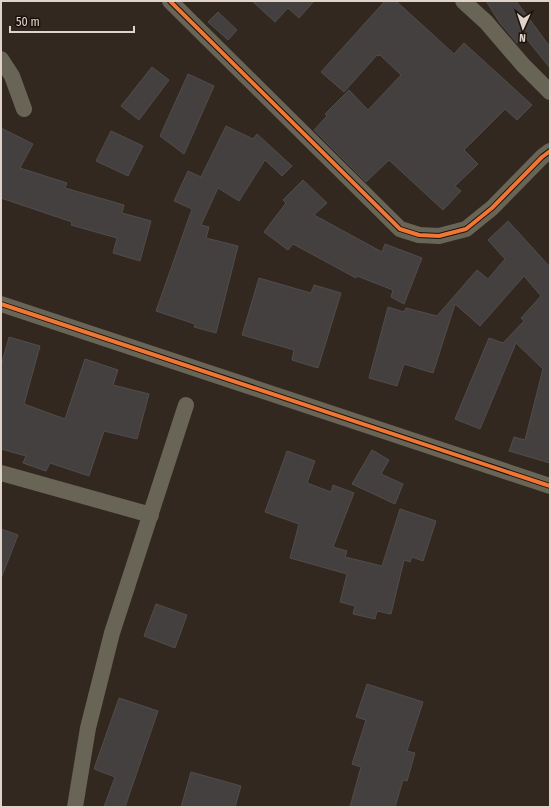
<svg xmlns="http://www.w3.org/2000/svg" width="551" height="808" font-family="'Fira Sans Condensed',sans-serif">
  <rect width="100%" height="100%" fill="#33281f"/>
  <g fill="#454040" stroke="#514c4d">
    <path d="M252,1H314L299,18L288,8L275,22Z"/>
    <path d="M385,1H396L454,54L464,43L532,105L517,120L505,109L464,150L478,164L455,186L461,191L443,210L389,160L366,182L314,130L327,116L325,114L349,90L368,110L401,75L380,55L379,56L377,55L344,92L321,72Z"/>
    <path d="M486,1H516L550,47V68L525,37L517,43L500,23Z"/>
    <path d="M218,12L237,30L228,40L208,22Z"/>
    <path d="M152,67L169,80L139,120L121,106Z"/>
    <path d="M188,74L214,86L184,154L160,136Z"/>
    <path d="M226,126L253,139L257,134L292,166L282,176L265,160L239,201L218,188L201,225L209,227L206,238L238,246L216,333L194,327L195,324L156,311L192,209L174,201L188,171L201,177Z"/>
    <path d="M1,128L33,144L20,168L67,183L65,188L124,205L122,213L151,221L140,261L113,253L117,238L71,225L72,222L1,198Z"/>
    <path d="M111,131L143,146L128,176L96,161Z"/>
    <path d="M303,180L327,203L314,215L382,252L385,244L422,258L404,304L391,297L393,290L357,276L356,278L293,244L288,250L264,232L286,203L283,200Z"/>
    <path d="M508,221L550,267V463L509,451L514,437L525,440L543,369L516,343L480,429L455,419L489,338L503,343L524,321L521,318L541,296L524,276L480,326L455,304L433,373L404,364L397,386L369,378L388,307L404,312L406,308L437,316L477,270L488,279L505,259L488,240Z"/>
    <path d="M259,278L311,293L314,285L341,293L318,368L292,360L294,350L242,335Z"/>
    <path d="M9,337L40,346L24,404L65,419L85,359L118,370L113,385L149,394L137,439L104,431L89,476L50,463L46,471L23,463L26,456L1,449V366Z"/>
    <path d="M372,450L389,460L381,474L403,484L395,504L352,484Z"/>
    <path d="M287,451L315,461L307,483L331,492L333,485L354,493L333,547L347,551L345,557L382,566L400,509L436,521L423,561L412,557L410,562L404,560L391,614L377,611L375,619L353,614L355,606L340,602L347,574L290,558L299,524L265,512Z"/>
    <path d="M1,529L18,535L2,576H1Z"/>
    <path d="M156,604L187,615L175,648L144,636Z"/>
    <path d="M367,684L423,702L407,751L415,753L407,781L403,780L395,807H350L361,767L352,764L366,720L356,717Z"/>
    <path d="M119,698L158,711L125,807H104L115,777L94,769Z"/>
    <path d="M191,772L241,786L235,807H181Z"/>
  </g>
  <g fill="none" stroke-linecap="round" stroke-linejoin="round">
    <g stroke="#686456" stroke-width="16">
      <path d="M170,1L400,229L419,235L439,236L466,229L492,208L542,157L550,151"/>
      <path d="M463,1L486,22L523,65L550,92"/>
      <path d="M1,59L12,76L24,109"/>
      <path d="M1,304L550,486"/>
      <path d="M1,473L151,515"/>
      <path d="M75,807L88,728L112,633L186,405"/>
    </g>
    <defs>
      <g id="cycleway">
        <path d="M170,1L400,229L419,235L439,236L466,229L492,208L542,157L550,151"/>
        <path d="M1,304L550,486"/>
      </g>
    </defs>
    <use href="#cycleway" stroke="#1c120c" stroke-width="6"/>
    <use href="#cycleway" stroke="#f07635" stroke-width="4"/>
  </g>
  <rect width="551" height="808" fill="none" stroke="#e0d3c9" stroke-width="4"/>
  <g transform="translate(523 28) rotate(183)" stroke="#1c120c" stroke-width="3" paint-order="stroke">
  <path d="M0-3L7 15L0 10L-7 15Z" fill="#e0d3c9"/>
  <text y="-6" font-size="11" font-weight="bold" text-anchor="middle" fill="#e0d3c9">N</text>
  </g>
  <path d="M10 26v6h124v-6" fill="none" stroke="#e0d3c9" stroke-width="2"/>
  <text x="16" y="26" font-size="12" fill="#e0d3c9" stroke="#1c120c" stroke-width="3" paint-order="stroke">50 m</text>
</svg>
